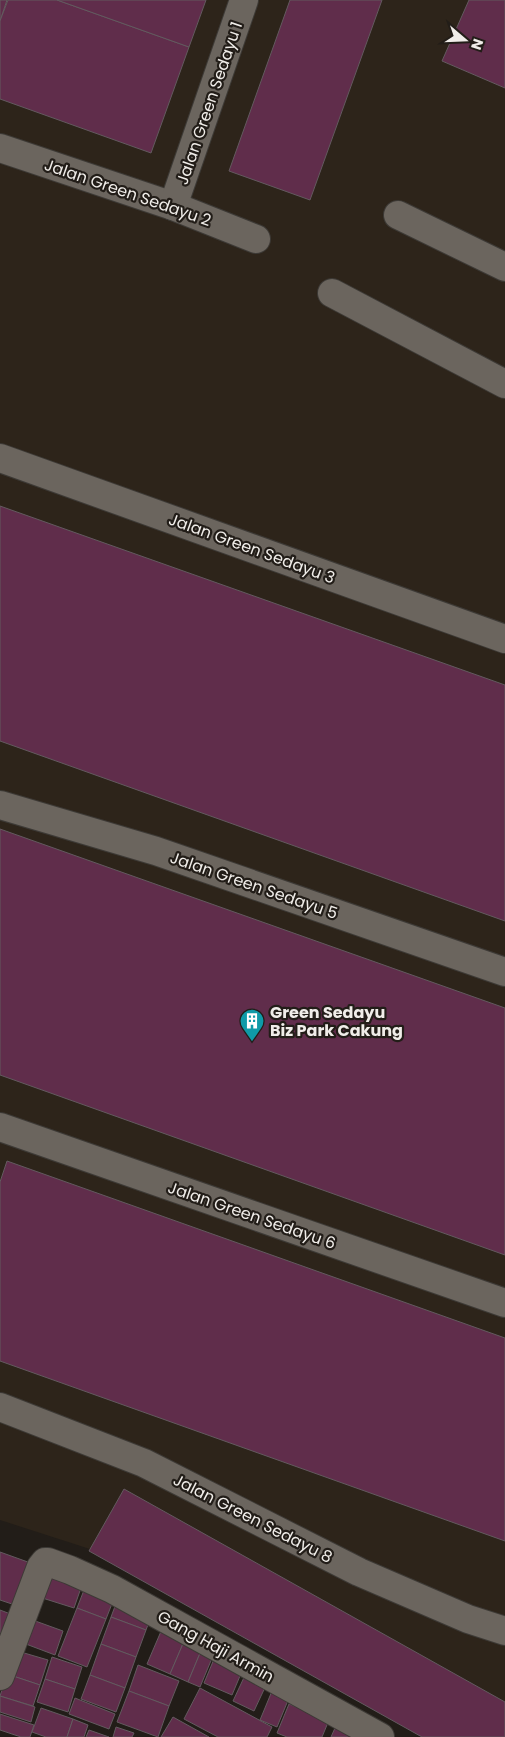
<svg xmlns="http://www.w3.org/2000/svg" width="505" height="1737" font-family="Poppins,sans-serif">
  <rect width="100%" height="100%" fill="#221d18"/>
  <path fill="#2d241a" d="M0,0H505V1737L93,1550L0,1520Z"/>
  <g fill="#602d4b" stroke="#635a5f">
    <path d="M0,0H7L0,21Z"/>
    <path d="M8,0H57L189,47L151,153L0,99V21Z"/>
    <path d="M57,0H206L189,47Z"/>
    <path d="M290,0H382L310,200L229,171Z"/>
    <path d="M469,0H505V88L442,61Z"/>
    <path d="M0,506L505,685V921L0,741Z"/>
    <path d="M0,829L505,1008V1255L0,1075Z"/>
    <path d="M7,1161L505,1338V1541L0,1361V1182Z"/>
    <path d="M124,1489L505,1702V1737H422L89,1551Z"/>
    <path d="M0,1552L39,1566L24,1608L0,1600Z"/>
    <path d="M47,1566L84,1579L74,1608L36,1596Z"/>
    <path d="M86,1585L115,1596L106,1619L77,1608Z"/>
    <path d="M117,1601L152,1614L146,1630L111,1617Z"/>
    <path d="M77,1608L106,1619L87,1667L58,1656Z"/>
    <path d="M0,1610L21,1618L14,1638L0,1633Z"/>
    <path d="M111,1617L146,1630L136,1657L101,1644Z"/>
    <path d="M27,1618L63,1631L55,1655L18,1641Z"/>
    <path d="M162,1629L185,1639L170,1674L147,1664Z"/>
    <path d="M185,1639L203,1646L188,1682L170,1674Z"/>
    <path d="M101,1644L136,1657L125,1688L90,1675Z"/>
    <path d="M203,1646L215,1651L200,1687L188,1682Z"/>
    <path d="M14,1650L48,1660L40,1685L7,1674Z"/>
    <path d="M217,1652L245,1664L232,1695L204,1683Z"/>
    <path d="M52,1657L82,1667L75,1689L45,1679Z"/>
    <path d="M138,1665L179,1681L169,1706L129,1691Z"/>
    <path d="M247,1671L268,1681L254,1711L233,1701Z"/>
    <path d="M7,1674L40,1685L33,1706L0,1696Z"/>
    <path d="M90,1675L125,1688L116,1712L81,1699Z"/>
    <path d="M45,1679L75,1689L68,1712L37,1702Z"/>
    <path d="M200,1688L272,1727L267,1737H218L184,1719Z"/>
    <path d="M129,1691L169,1706L158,1737L117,1722Z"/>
    <path d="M272,1691L289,1698L277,1727L260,1720Z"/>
    <path d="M0,1696L35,1707L31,1722L0,1712Z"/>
    <path d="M75,1698L115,1714L109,1729L69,1714Z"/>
    <path d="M289,1704L329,1720L322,1737H287L277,1733Z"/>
    <path d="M41,1708L73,1719L67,1737H46L32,1732Z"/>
    <path d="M0,1714L34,1725L30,1737H21L0,1730Z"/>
    <path d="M173,1717L209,1737H161Z"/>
    <path d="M73,1719L88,1725L84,1737H67Z"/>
    <path d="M116,1727L134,1733L132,1737H113Z"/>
    <path d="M335,1728L356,1737H331Z"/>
    <path d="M89,1730L109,1737H86Z"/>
  </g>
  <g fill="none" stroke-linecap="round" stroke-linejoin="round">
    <defs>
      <g id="minor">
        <path d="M0,148L173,206L256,239"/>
        <path d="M173,206L244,0"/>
        <path d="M398,215L505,267"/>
        <path d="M332,293L505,384"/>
        <path d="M0,458L505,639"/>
        <path d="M0,805L156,851L505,972"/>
        <path d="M0,1127L505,1303"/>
        <path d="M0,1407L144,1463L359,1572L468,1619L505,1631"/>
        <path d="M0,1676L41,1567L45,1562H48L70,1570L112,1589L380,1737"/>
      </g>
    </defs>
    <use href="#minor" stroke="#3d3a36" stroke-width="30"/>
    <use href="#minor" stroke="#6b655e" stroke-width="28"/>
  </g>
  <defs>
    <symbol id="building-pin" viewBox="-11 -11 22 30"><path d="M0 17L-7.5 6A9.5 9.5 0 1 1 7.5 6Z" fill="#0f9aa8" stroke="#221d18"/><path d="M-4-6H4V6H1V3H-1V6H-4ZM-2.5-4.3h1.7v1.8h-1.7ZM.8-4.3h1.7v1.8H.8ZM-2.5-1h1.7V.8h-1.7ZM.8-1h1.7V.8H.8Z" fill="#fff"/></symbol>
  </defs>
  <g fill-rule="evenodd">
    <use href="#building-pin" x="238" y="1007" width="28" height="38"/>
  </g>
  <g text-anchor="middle" stroke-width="4.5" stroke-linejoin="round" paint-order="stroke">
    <g font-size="16" fill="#f0ede9" stroke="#221d18">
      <text transform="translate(209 103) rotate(-71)" y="6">Jalan Green Sedayu 1</text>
      <text transform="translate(128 192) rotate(19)" y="6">Jalan Green Sedayu 2</text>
      <text transform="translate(252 548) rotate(20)" y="6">Jalan Green Sedayu 3</text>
      <text transform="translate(254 885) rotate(19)" y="6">Jalan Green Sedayu 5</text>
      <text transform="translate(252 1215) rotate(19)" y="6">Jalan Green Sedayu 6</text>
      <text transform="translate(253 1518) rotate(27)" y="6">Jalan Green Sedayu 8</text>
      <text transform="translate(216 1646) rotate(29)" y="6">Gang Haji Armin</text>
    </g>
    <g font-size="16" font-weight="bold" fill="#f0ede9" stroke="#221d18" text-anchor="start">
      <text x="270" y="1018">Green Sedayu<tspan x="270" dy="18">Biz Park Cakung</tspan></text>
    </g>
  </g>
  <g transform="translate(465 40) rotate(109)" stroke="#221d18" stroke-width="4" paint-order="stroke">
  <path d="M0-4L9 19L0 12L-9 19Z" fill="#f0ede9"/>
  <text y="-8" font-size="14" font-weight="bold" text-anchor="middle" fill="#f0ede9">N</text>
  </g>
</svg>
